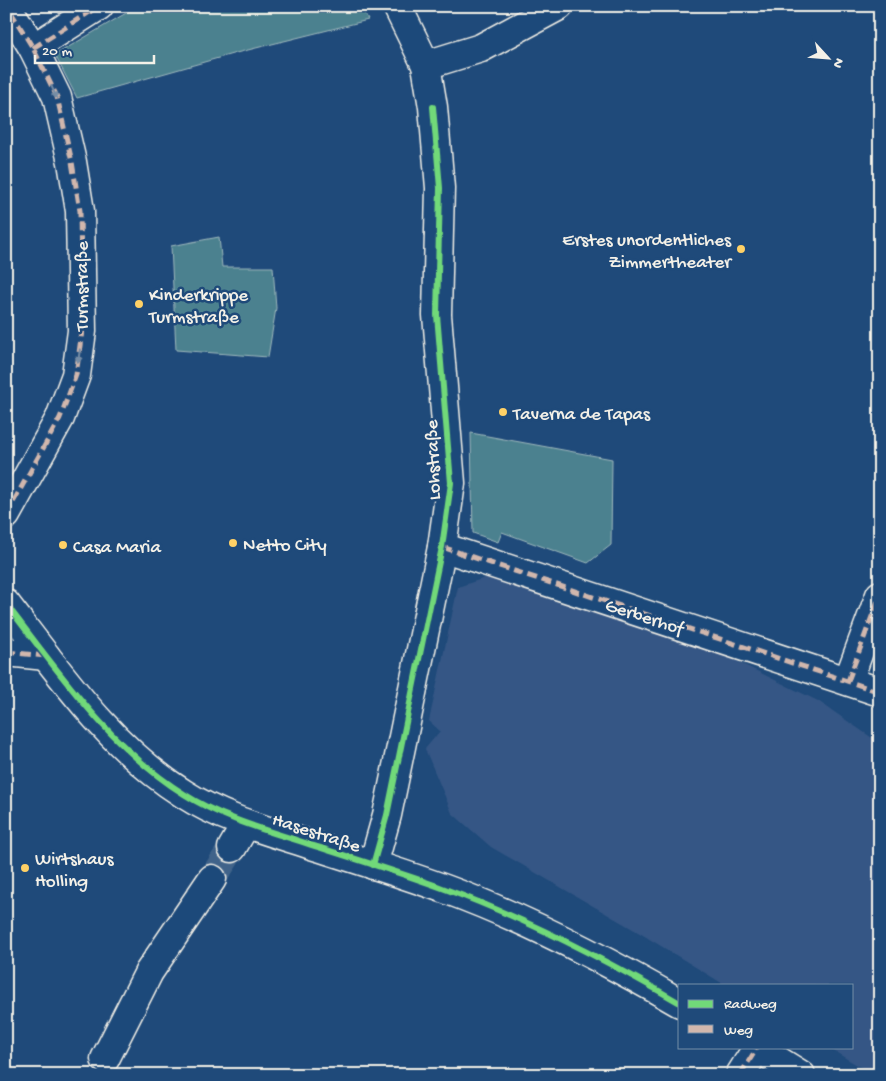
<svg xmlns="http://www.w3.org/2000/svg" width="886" height="1081" font-family="'Gochi Hand',sans-serif">
  <rect width="100%" height="100%" fill="#1f4a7a"/>
  <filter id="ink" filterUnits="userSpaceOnUse"><feTurbulence type="fractalNoise" baseFrequency=".02" numOctaves="2"/><feDisplacementMap in="SourceGraphic" scale="10" xChannelSelector="R" yChannelSelector="G"/><feConvolveMatrix kernelMatrix="1 2 1 2 8 2 1 2 1" color-interpolation-filters="sRGB"/></filter>
  <g filter="url(#ink)">
    <path fill="#365785" d="M488,577L728,657L818,701L878,742L880,741V1075H874L827,1047H852V985H725L638,932L491,847L452,813L425,749L440,731L429,721L458,587Z"/>
    <g fill="#4b818f" stroke="#a0b9bc">
      <path d="M138,6H360L368,20L236,53L77,98L55,55Z"/>
      <path d="M219,237L222,267H273L276,308L268,357L176,350L171,246Z"/>
      <path d="M471,433L612,459L611,545L588,563L502,532L498,542L473,533Z"/>
    </g>
    <g fill="none" stroke-linecap="round" stroke-linejoin="round">
      <path stroke="#3f638a" stroke-width="28" stroke-dasharray="28 14" stroke-linecap="butt" d="M212,879L232,848"/>
      <defs>
        <g id="minor">
          <path d="M33,48L99,6"/>
          <path d="M426,65L481,48L559,6"/>
          <path d="M6,515L60,418L76,375L82,331L80,211L72,162L57,97L33,48L7,6"/>
          <path d="M442,547L880,692"/>
          <path d="M6,604C59,672 110,748 184,794C218,816 258,828 296,840C345,856 396,871 445,889C527,919 604,959 680,1003"/>
          <path d="M6,652L46,656"/>
          <path d="M848,681L880,595"/>
          <path d="M232,848L246,824"/>
          <path d="M373,865L387,815L442,547L451,483L437,315L440,188L433,107L426,65L397,6"/>
          <path d="M756,1047L801,1075"/>
          <path d="M105,1059L149,972L212,879"/>
          <path d="M740,1075L757,1048"/>
        </g>
      </defs>
      <use href="#minor" stroke="#f4f1e8" stroke-width="31"/>
      <use href="#minor" stroke="#1f4a7a" stroke-width="28"/>
      <g stroke="#d1b7ad" stroke-width="5" stroke-dasharray="10 5" stroke-linecap="butt">
        <path d="M33,48L99,6"/>
        <path d="M6,515L60,418L76,375L82,331L80,211L72,162L57,97L33,48L7,6"/>
        <path d="M442,547L880,692"/>
        <path d="M6,652L46,656"/>
        <path d="M848,681L880,595"/>
        <path d="M740,1075L757,1048"/>
      </g>
      <defs>
        <g id="cycleway">
          <path d="M6,604C59,672 110,748 184,794C218,816 258,828 296,840C345,856 396,871 445,889C527,919 604,959 680,1003"/>
          <path d="M373,865L387,815L442,547L451,483L437,315L440,188L433,107"/>
        </g>
      </defs>
      <use href="#cycleway" stroke="#1f4a7a" stroke-width="9"/>
      <use href="#cycleway" stroke="#71d979" stroke-width="6"/>
    </g>
    <defs><path id="oneway-solid" d="M-6-.8H1V-3.2L6.5 0L1 3.2V.8H-6Z" transform="scale(1.25)"/></defs>
    <g fill="#748da6">
      <use href="#oneway-solid" transform="translate(54 92) rotate(66)"/>
      <use href="#oneway-solid" transform="translate(79 356) rotate(97)"/>
    </g>
  </g>
  <g fill="#ffd166" stroke="#1f4a7a" stroke-width="2">
    <circle cx="741" cy="249" r="5"/>
    <circle cx="139" cy="304" r="5"/>
    <circle cx="503" cy="412" r="5"/>
    <circle cx="233" cy="543" r="5"/>
    <circle cx="63" cy="545" r="5"/>
    <circle cx="25" cy="868" r="5"/>
  </g>
  <g text-anchor="middle" stroke-width="5" stroke-linejoin="round" paint-order="stroke">
    <g font-size="19" fill="#f4f1e8" stroke="#1f4a7a" text-anchor="start">
      <text x="731" y="245" text-anchor="end">Erstes unordentliches<tspan x="731" dy="22">Zimmertheater</tspan></text>
      <text x="149" y="300">Kinderkrippe<tspan x="149" dy="22">Turmstraße</tspan></text>
      <text x="513" y="419">Taverna de Tapas</text>
      <text x="243" y="550">Netto City</text>
      <text x="73" y="552">Casa Maria</text>
      <text x="35" y="864">Wirtshaus<tspan x="35" dy="22">Holling</tspan></text>
    </g>
    <g font-size="19" fill="#f4f1e8" stroke="#1f4a7a">
      <text transform="translate(80 286) rotate(-90)" y="7">Turmstraße</text>
      <text transform="translate(431 460) rotate(-92)" y="7">Lohstraße</text>
      <text transform="translate(645 615) rotate(18)" y="7">Gerberhof</text>
      <text transform="translate(317 831) rotate(18)" y="7">Hasestraße</text>
    </g>
  </g>
  <rect width="886" height="1081" fill="none" stroke="#1f4a7a" stroke-width="25"/>
  <rect x="12" y="12" width="861" height="1056" fill="none" stroke="#f4f1e8" stroke-width="2" filter="url(#ink)"/>
  <rect x="678" y="984" width="175" height="65" fill="#1f4a7a" stroke="#748da6"/>
  <rect x="688" y="1000" width="25" height="8" fill="#71d979" stroke="#748da6"/>
  <text x="724" y="1008" font-size="15" fill="#f4f1e8">Radweg</text>
  <rect x="688" y="1025" width="25" height="8" fill="#d1b7ad" stroke="#748da6"/>
  <text x="724" y="1034" font-size="15" fill="#f4f1e8">Weg</text>
  <g transform="translate(828 58) rotate(116)" stroke="#1f4a7a" stroke-width="4" paint-order="stroke">
  <path d="M0-4L9 19L0 12L-9 19Z" fill="#f4f1e8"/>
  <text y="-8" font-size="14" font-weight="bold" text-anchor="middle" fill="#f4f1e8">N</text>
  </g>
  <path d="M35 55v8h119v-8" fill="none" stroke="#f4f1e8" stroke-width="2.5"/>
  <text x="42" y="55" font-size="15" fill="#f4f1e8" stroke="#1f4a7a" stroke-width="4" paint-order="stroke">20 m</text>
</svg>
